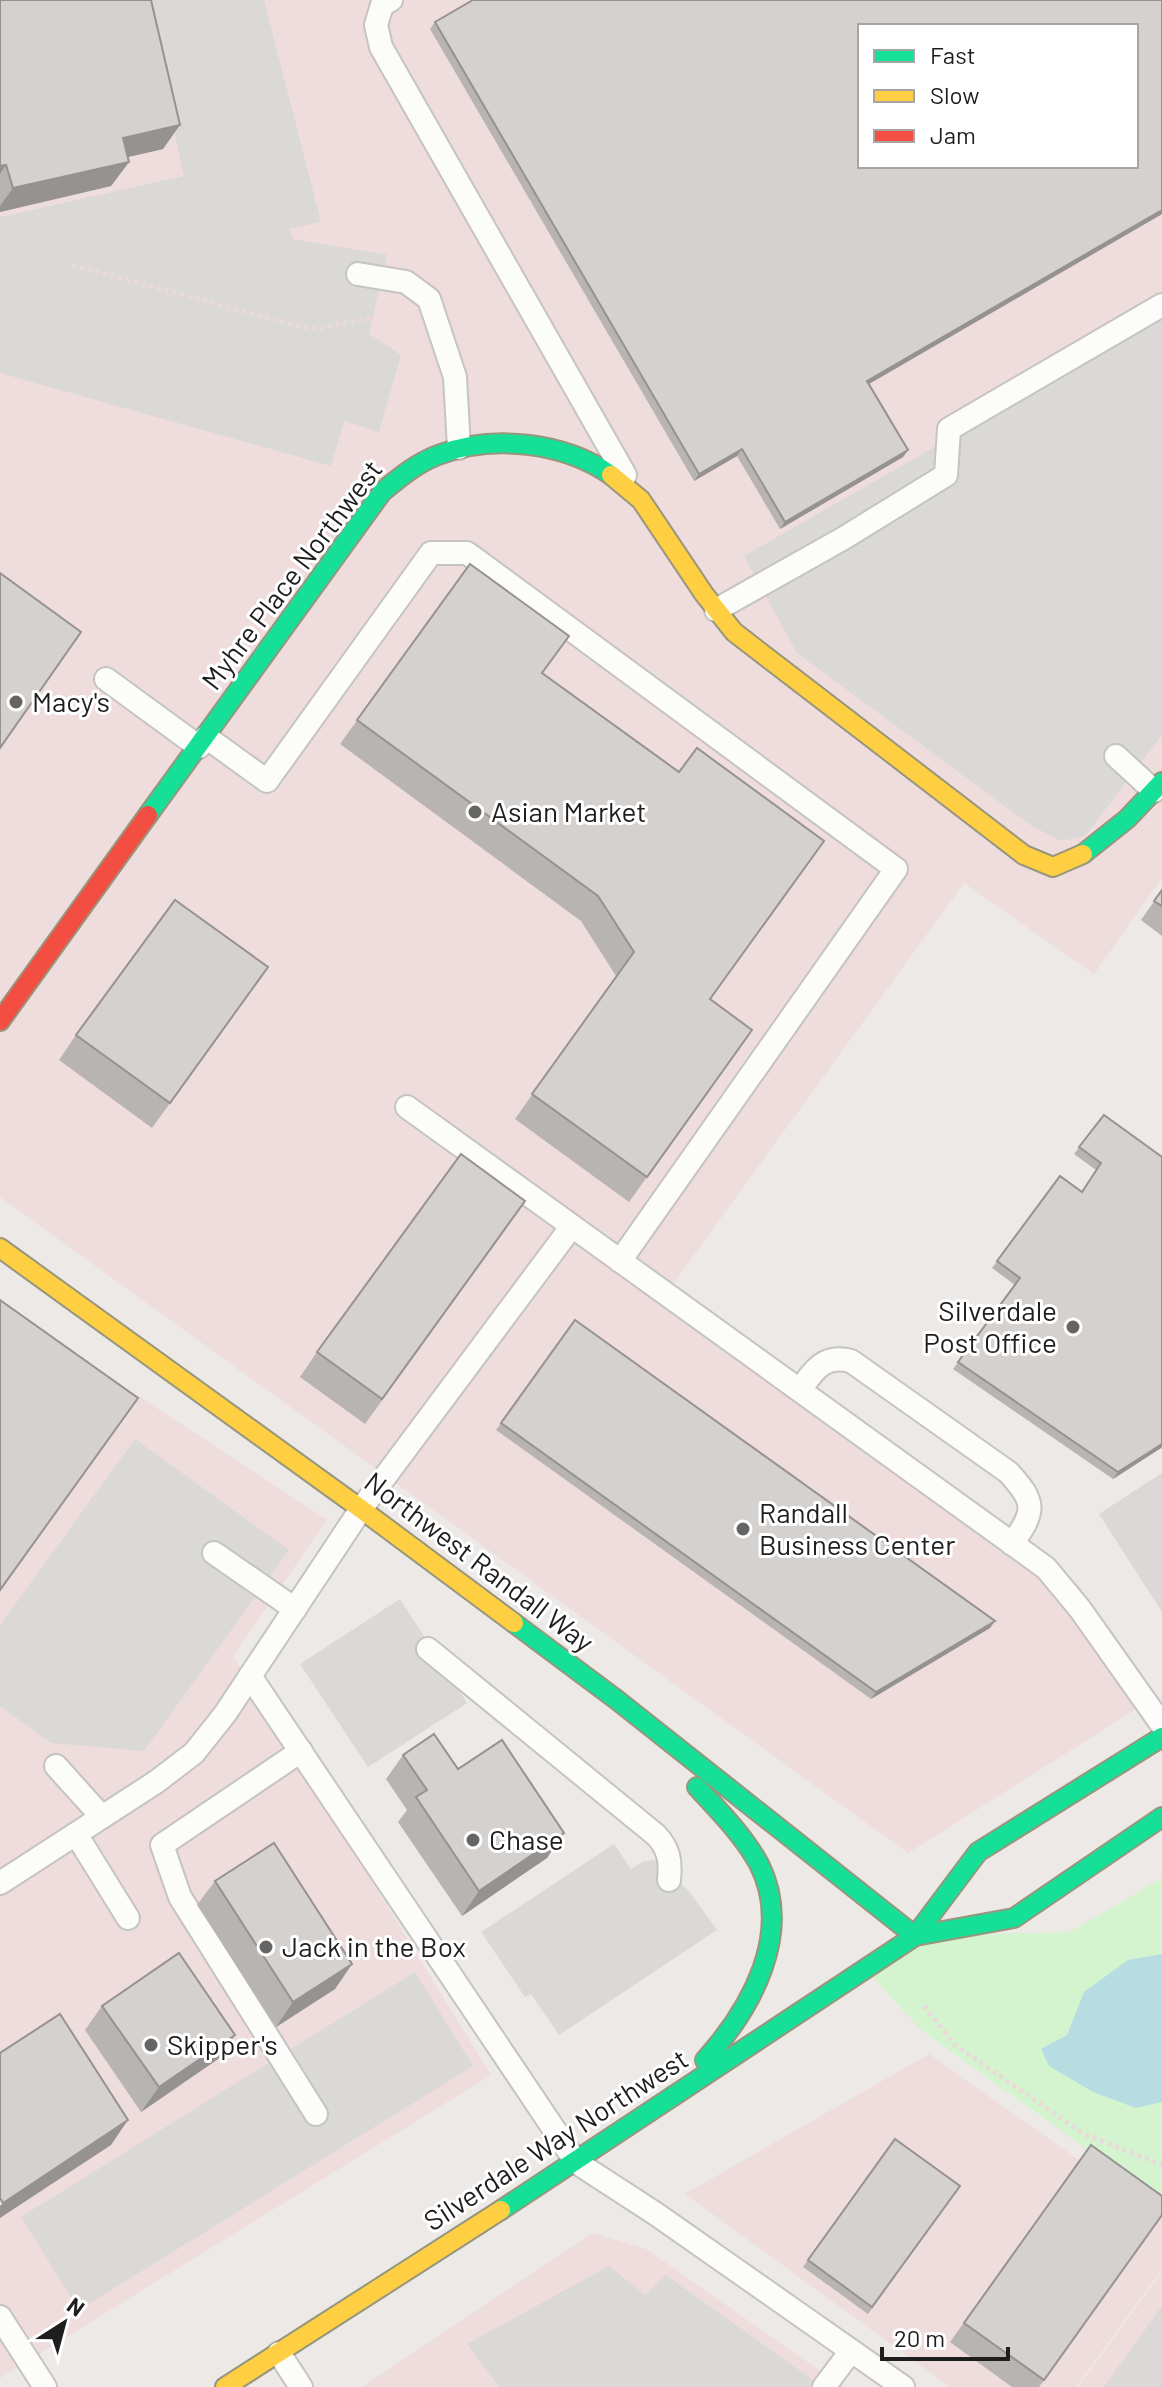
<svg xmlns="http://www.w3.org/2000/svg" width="1162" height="2387" font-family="Barlow,sans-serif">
  <rect width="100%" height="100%" fill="#ece9e6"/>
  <g fill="#efdcdc" fill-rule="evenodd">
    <path d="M0,0H1162V878L1094,974L964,883L670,1288L1079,1585L1152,1699L908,1853L0,1197ZM860,26H1136V166H860Z"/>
    <path d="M0,1305L327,1520L233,1656L491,2075L0,2378Z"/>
    <path d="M929,2054L1162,2219V2269L1076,2387H950L685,2194Z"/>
    <path d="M593,2233L646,2249L843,2387H362Z"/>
    <path d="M1162,2272V2387H1078Z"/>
  </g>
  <g fill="#dad9d8">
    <path d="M145,0H264L321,222L289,229L293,239L387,255L369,334L401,355L379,432L344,421L331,466L0,373V217L184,176Z"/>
    <path d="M1162,317V735L1085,836L1061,841L1032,826L797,653L744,556Z"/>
    <path d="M135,1439L289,1550L144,1751L51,1743L0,1706V1625Z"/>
    <path d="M1162,1473V1612L1099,1514Z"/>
    <path d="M400,1599L467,1703L368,1767L300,1664Z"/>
    <path d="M614,1844L631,1869L644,1861L655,1860L688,1890L717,1930L559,2035L531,1994L525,1997L481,1932Z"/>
    <path d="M415,1972L473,2066L79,2310L21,2217Z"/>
    <path d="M609,2266L645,2295L666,2275L823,2387H499L467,2344Z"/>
    <path d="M1162,2306V2387H1104Z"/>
  </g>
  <path fill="#d3f4cf" d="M1162,1878V2203L921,2030L865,1969L915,1936L1070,1932Z"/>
  <path fill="#b7dde2" d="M1162,1954V2102L1136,2108L1093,2092L1049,2066L1041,2049L1067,2035L1084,1992L1128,1960Z"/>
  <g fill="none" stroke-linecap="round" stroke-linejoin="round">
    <defs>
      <g id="lane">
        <path d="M391,0L382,5L376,25L381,47L625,475"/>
        <path d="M358,274L406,282L429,299L455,377L459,448"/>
        <path d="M716,610L844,538L946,475L949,429L1162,305"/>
        <path d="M106,679L199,747"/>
        <path d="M206,737L267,781L431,553H467L896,869L620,1261"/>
        <path d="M1116,756L1154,791"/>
        <path d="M407,1107L1046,1568L1080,1609L1162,1725"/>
        <path d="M800,1390C814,1370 824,1354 851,1361L1008,1472C1037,1503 1035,1511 1012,1544"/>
        <path d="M214,1553L295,1609"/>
        <path d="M428,1649L656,1835C669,1849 671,1861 669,1880"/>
        <path d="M250,1676L576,2162L656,2214L903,2387"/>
        <path d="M301,1751L162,1845L180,1897L316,2114"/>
        <path d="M56,1766L102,1817"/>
        <path d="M76,1834L128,1918"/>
        <path d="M0,1883L156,1782L194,1753L225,1714L361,1509L572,1226"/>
        <path d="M0,2317L45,2387"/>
        <path d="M279,2353L301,2387"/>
        <path d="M824,2387L851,2351"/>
      </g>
      <g id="fast">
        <path d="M148,815L382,492C400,477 417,463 438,455C492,434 564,442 611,475"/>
        <path d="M1083,854L1127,819L1162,782"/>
        <path d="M514,1623L617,1700L915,1936"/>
        <path d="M697,1787C719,1811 743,1835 759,1864C794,1933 751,2009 705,2060"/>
        <path d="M915,1936L1014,1918L1162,1817"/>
        <path d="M501,2210L915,1936L978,1852L1162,1737"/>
      </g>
      <g id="slow">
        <path d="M611,475L641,500L704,594L734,632L1024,855L1053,867L1083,854"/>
        <path d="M0,1248L361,1509L514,1623"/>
        <path d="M225,2387L501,2210"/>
      </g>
      <path id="jam" d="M0,1021L148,815"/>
    </defs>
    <use href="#lane" stroke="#c5c4c2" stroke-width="26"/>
    <use href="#fast" stroke="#97967d" stroke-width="22"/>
    <use href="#slow" stroke="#97967d" stroke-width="22"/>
    <use href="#jam" stroke="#97967d" stroke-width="22"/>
    <g stroke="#ebd8d8" stroke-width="5" stroke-dasharray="4 4" stroke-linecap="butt">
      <path d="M72,265L306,328H321L374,317"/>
      <path d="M924,2006L955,2045L1084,2134L1162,2165"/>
    </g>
    <use href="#lane" stroke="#fcfcfb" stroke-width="22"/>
    <use href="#fast" stroke="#16e098" stroke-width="18"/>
    <use href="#slow" stroke="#ffcf43" stroke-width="18"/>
    <use href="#jam" stroke="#f24e42" stroke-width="18"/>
  </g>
  <g fill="#b7b4b2">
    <path d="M0,0L163,149L128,157L129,162L111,186L0,212Z"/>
    <path d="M1162,0V214L869,384L908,450L903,457L780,529L737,456L694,481L430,29L435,22Z"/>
    <path d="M470,564L710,999L752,1030L629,1202L515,1119L616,976L581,921L340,744Z"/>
    <path d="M1162,890V936L1141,920Z"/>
    <path d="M268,967L152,1128L59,1060L76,1035Z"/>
    <path d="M1104,1115L1162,1157V1449L1161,1448L1113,1479L953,1369L1015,1285L992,1268L1060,1176L1082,1192L1096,1170L1074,1154Z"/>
    <path d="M508,1226L365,1424L300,1377L317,1352Z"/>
    <path d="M575,1320L990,1628L871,1699L496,1430Z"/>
    <path d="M403,1755L458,1769L547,1858L462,1916L398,1822L407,1810L386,1779Z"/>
    <path d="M215,1881L352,1964L335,1989L276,2027L197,1905Z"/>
    <path d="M102,2006L235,2035L218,2059L141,2112L85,2030Z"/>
    <path d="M895,2139L960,2186L868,2314L803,2267Z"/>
    <path d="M1091,2145L1162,2215L1039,2387H1012L950,2342Z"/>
  </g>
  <g fill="#959291">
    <path d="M180,125L163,149L106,162L123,138Z"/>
    <path d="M129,162L111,186L0,212V206L13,188Z"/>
    <path d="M6,165L0,174V166Z"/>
    <path d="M1162,210V214L862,388L867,381Z"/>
    <path d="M742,449L737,456L694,481L699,474Z"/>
    <path d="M908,450L903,457L780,529L785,522Z"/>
    <path d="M1162,1444L1161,1448L1113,1479L1118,1472Z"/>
    <path d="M995,1621L990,1628L871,1699L876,1692Z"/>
    <path d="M564,1833L547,1858L462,1916L479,1891Z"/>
    <path d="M352,1964L335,1989L276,2027L293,2002Z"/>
    <path d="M235,2035L218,2059L141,2112L159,2087Z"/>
    <path d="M128,2120L111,2145L0,2218V2206L3,2203Z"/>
  </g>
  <g fill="#d5d1cf" stroke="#959291" stroke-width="2" fill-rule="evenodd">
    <path d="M0,0H151L180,125L123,138L129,162L13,188L6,165L0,166Z"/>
    <path d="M473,0H1162V210L867,381L908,450L785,522L742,449L699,474L435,22ZM860,26H1136V166H860Z"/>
    <path d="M470,564L569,636L542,673L679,772L697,748L824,841L710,999L752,1030L647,1177L532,1094L634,952L598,896L357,720Z"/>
    <path d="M0,573L81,632L0,748Z"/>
    <path d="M1162,890V906L1154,901Z"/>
    <path d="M175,900L268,967L170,1103L76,1035Z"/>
    <path d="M1104,1115L1162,1157V1444L1118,1472L958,1362L1020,1278L997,1261L1060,1176L1082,1192L1101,1163L1079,1147Z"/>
    <path d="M461,1154L525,1201L382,1399L317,1352Z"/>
    <path d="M0,1300L138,1398L0,1590Z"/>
    <path d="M575,1320L995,1621L876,1692L501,1423Z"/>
    <path d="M434,1734L458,1769L502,1740L564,1833L479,1891L416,1797L427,1790L403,1755Z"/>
    <path d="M274,1843L352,1964L293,2002L215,1881Z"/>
    <path d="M179,1953L235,2035L159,2087L102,2006Z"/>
    <path d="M60,2014L128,2120L3,2203L0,2198V2053Z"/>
    <path d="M895,2139L960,2186L872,2307L808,2260Z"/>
    <path d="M1091,2145L1162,2196V2215L1044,2380L964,2323Z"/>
  </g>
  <g fill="#666564" stroke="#fff" stroke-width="3">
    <circle cx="16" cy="702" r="8"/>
    <circle cx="475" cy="812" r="8"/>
    <circle cx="1073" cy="1327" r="8"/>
    <circle cx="743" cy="1529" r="8"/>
    <circle cx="473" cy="1840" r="8"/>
    <circle cx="266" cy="1947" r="8"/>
    <circle cx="151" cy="2045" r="8"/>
  </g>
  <g text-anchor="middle" stroke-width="6" stroke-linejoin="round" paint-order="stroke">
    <g font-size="28" fill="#1e1e1e" stroke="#fff">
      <text transform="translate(292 575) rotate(-53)" y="10">Myhre Place Northwest</text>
      <text transform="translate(479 1562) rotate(37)" y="10">Northwest Randall Way</text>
      <text transform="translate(556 2140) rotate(-33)" y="10">Silverdale Way Northwest</text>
    </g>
    <g font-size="28" fill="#1e1e1e" stroke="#fff" text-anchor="start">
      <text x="32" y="712">Macy's</text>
      <text x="491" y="822">Asian Market</text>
      <text x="1057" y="1321" text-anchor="end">Silverdale<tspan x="1057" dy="32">Post Office</tspan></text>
      <text x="759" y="1523">Randall<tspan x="759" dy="32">Business Center</tspan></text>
      <text x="489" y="1850">Chase</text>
      <text x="282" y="1957">Jack in the Box</text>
      <text x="167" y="2055">Skipper's</text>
    </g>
  </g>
  <rect x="858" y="24" width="280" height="144" fill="#ffffff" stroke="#a5a5a5" stroke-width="2"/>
  <rect x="874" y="50" width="40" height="12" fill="#16e098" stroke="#a5a5a5" stroke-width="2"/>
  <text x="930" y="64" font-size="24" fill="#1e1e1e">Fast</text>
  <rect x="874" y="90" width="40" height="12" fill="#ffcf43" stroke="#a5a5a5" stroke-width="2"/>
  <text x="930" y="104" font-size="24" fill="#1e1e1e">Slow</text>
  <rect x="874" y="130" width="40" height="12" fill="#f24e42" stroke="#a5a5a5" stroke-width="2"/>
  <text x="930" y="144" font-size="24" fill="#1e1e1e">Jam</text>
  <g transform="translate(64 2323) rotate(36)" stroke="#ffffff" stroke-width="6" paint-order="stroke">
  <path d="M0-6L14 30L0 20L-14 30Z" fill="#1e1e1e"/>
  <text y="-12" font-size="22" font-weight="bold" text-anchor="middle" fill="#1e1e1e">N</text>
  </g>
  <path d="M882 2347v12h126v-12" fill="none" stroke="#1e1e1e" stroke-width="4"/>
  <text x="894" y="2347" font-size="24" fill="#1e1e1e" stroke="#ffffff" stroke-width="6" paint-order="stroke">20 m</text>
</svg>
